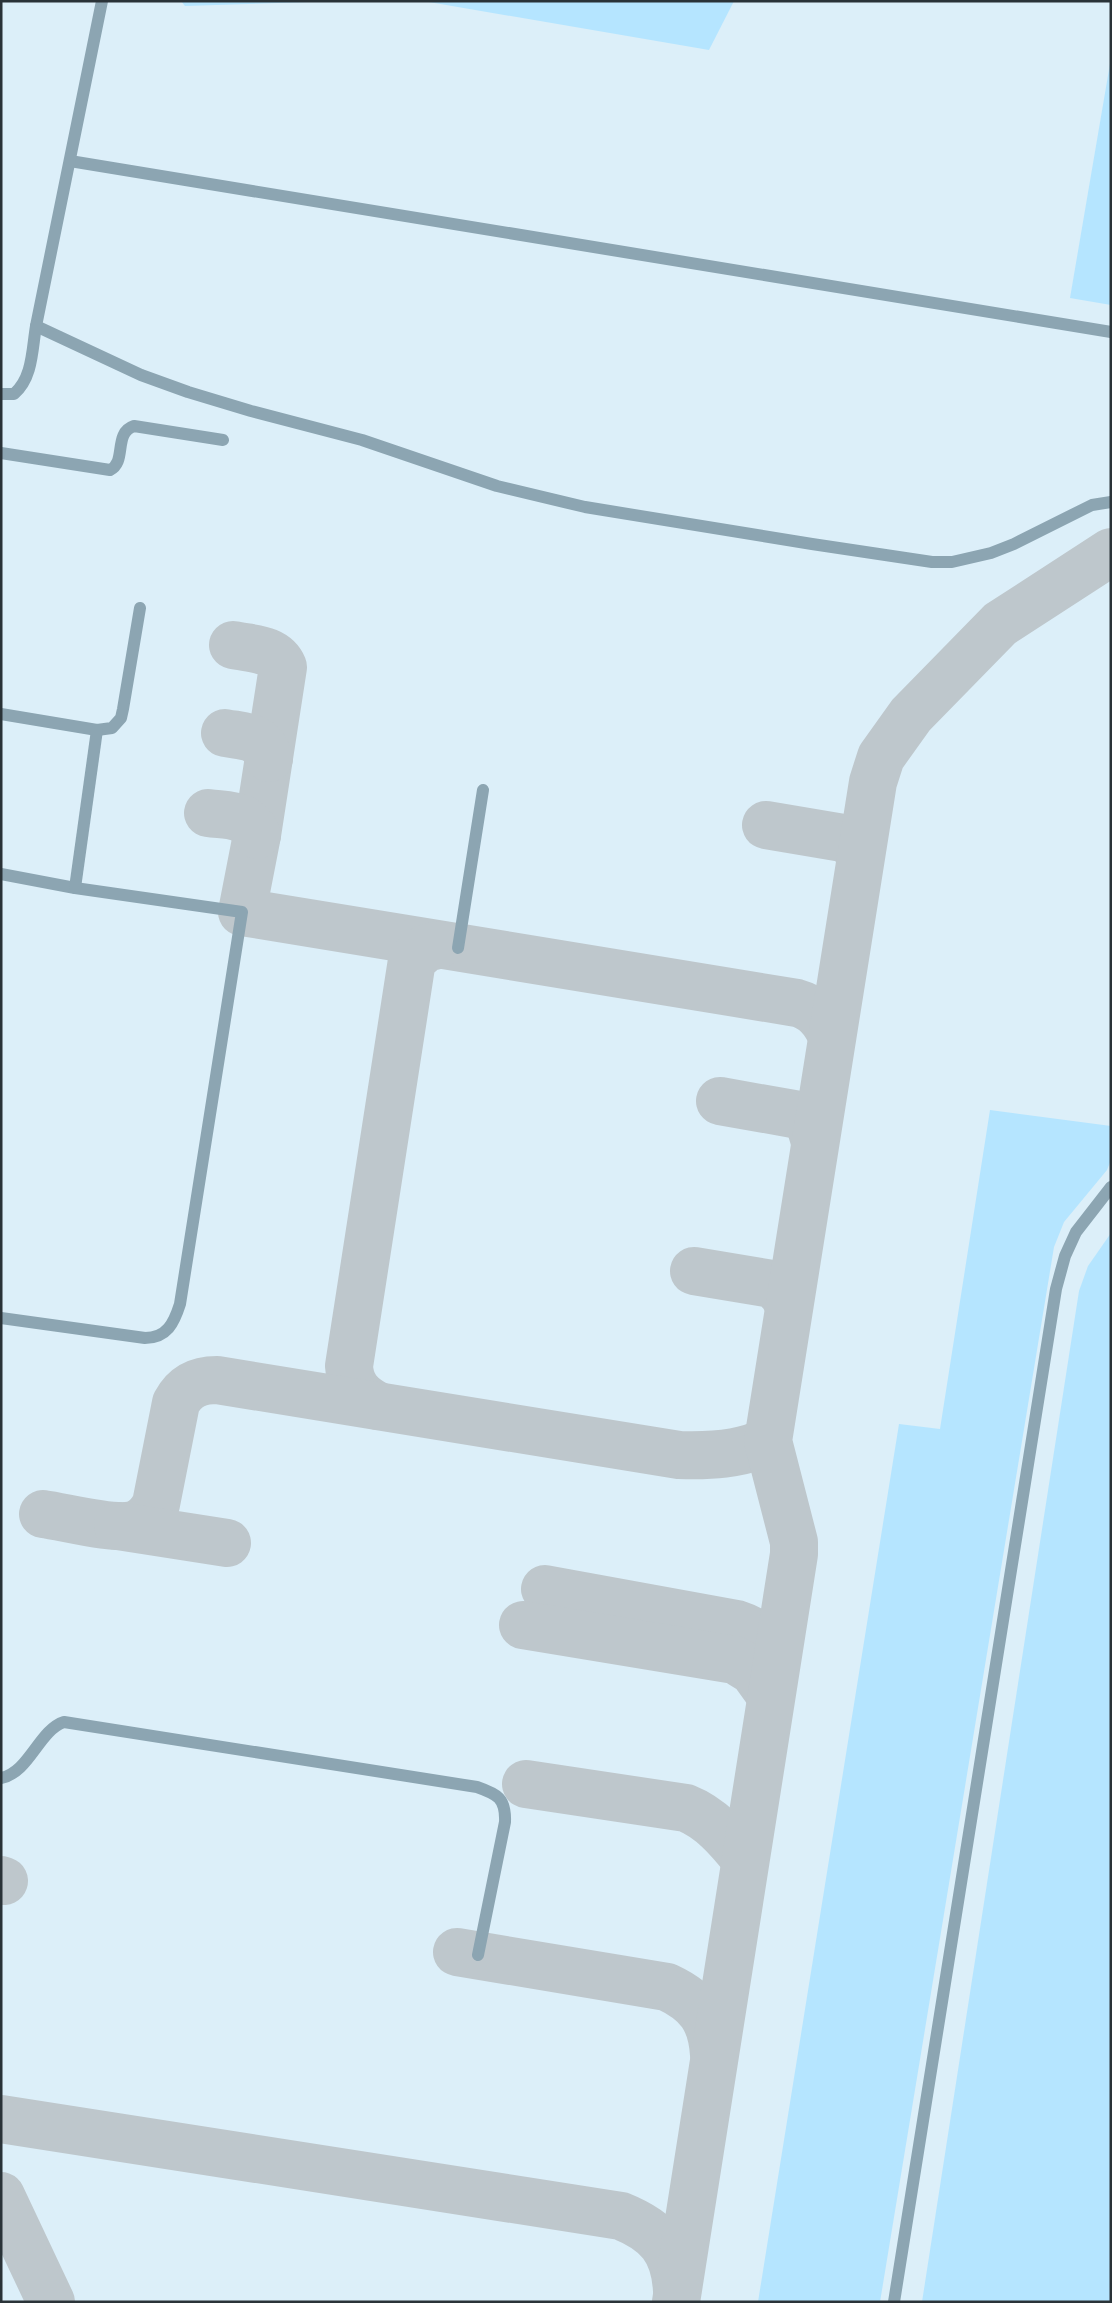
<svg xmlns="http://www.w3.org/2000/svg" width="1112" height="2303" font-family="'Titillium Web',sans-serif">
  <rect width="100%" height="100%" fill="#f0f9fe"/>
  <rect fill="#dceff9" x="1" y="1" width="1110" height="2301"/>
  <g fill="#b5e5ff">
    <path d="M181,1H341L185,6Z"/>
    <path d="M423,1H734L709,50Z"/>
    <path d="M1111,58V305L1070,298Z"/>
    <path d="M990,1110L1111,1126V1160L1107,1170L1064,1222L1054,1247L880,2302H758L899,1424L940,1429Z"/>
    <path d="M1111,1233V2302H922L1079,1291L1088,1266Z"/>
  </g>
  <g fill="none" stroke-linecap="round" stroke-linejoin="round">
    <g stroke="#bec7cc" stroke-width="48">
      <path d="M233,645C252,649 275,648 283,667L257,835L242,912L797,1003C815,1008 824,1019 832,1036"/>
      <path d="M225,733C247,737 261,735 269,758"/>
      <path d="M208,813C230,816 246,813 257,835"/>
      <path d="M766,825L843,838L861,849"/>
      <path d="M720,1101L799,1115L810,1125L815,1142"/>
      <path d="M694,1271L772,1284L782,1293L789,1305"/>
      <path d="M378,1406C361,1397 350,1387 349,1366L412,960L426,948L438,945"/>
      <path d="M43,1514C65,1517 113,1530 133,1525C144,1522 151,1514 156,1504L176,1403C185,1386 199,1380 217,1380L679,1455C708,1456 741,1455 768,1441"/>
      <path d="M118,1526L227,1543"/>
      <path d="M545,1589L737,1624C762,1632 765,1641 776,1663"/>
      <path d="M523,1625L735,1660L753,1671L771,1696"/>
      <path d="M526,1784L686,1808C711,1818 728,1838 745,1859"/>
      <path d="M1,1880L4,1881"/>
      <path d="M457,1952L667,1987C699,2002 712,2020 714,2055"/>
      <path d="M1,2119L621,2216C658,2231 675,2250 677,2291"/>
      <path d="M1,2196L51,2302"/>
      <path d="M676,2302L794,1554V1542L768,1441L873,782L881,757L911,715L1000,624L1111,552"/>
    </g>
    <g stroke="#8ca5b2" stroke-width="12">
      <path d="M70,161L1111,332"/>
      <path d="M36,326L141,375L188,392L251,411L362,440L497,486L585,507L812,544L932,562H952L991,553L1014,544L1092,505L1111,502"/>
      <path d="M1,394H14C33,378 32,349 36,326L102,1"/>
      <path d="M1,453L110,470C127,462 113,433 134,426L223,440"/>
      <path d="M1,714L97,730L112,728L121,718L123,709L140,608"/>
      <path d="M1,874L75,888L242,912L180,1304C174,1323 167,1338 145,1338L1,1318"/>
      <path d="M75,888L97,730"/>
      <path d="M458,948L483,790"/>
      <path d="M1,1778C29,1773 39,1730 64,1722L477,1787C497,1794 506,1798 505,1822L478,1955"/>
      <path d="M894,2302L1056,1289L1065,1256L1076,1232L1111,1187"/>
    </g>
  </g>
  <rect width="1112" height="2303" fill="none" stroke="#2a3338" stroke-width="5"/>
</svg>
